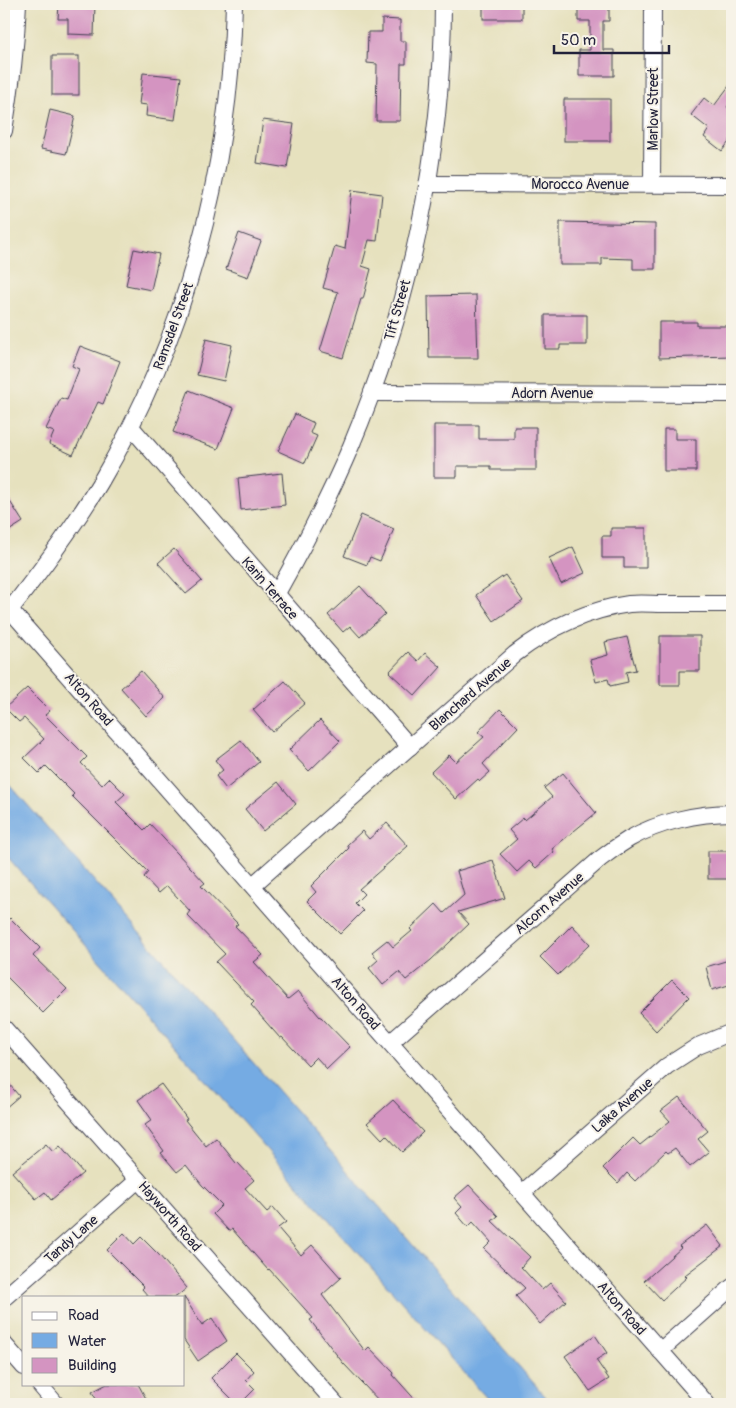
<svg xmlns="http://www.w3.org/2000/svg" width="736" height="1408" font-family="Pangolin,sans-serif">
  <rect width="100%" height="100%" fill="#f7f3e8"/>
  <filter id="ink" filterUnits="userSpaceOnUse"><feTurbulence type="fractalNoise" baseFrequency=".02" numOctaves="2"/><feDisplacementMap in="SourceGraphic" scale="10" xChannelSelector="R" yChannelSelector="G"/><feConvolveMatrix kernelMatrix="1 2 1 2 8 2 1 2 1" color-interpolation-filters="sRGB"/></filter>
  <filter id="wash" filterUnits="userSpaceOnUse"><feTurbulence type="fractalNoise" baseFrequency=".0096" numOctaves="4" result="noise"/><feDisplacementMap in="SourceGraphic" scale="20" xChannelSelector="R" yChannelSelector="G"/><feGaussianBlur stdDeviation="1.12" result="paint"/><feColorMatrix in="noise" values="0 0 0 0 0 0 0 0 0 0 0 0 0 0 0 0 0 1.4 0 .05"/><feComposite in="paint" operator="in"/></filter>
  <g filter="url(#wash)">
    <rect width="100%" height="100%" fill="#e6e1be"/>
    <path fill="#75abe3" stroke="#4c668f" d="M4,778L552,1404H492L4,853Z"/>
    <g id="blocks">
      <g fill="#d494c1">
        <path d="M59,4H95L94,35L68,34V19H58Z"/>
        <rect x="483" y="4" width="39" height="15"/>
        <path d="M578,4H609V21H603V50H614V76H579V50H590V21H578Z"/>
        <path d="M382,19L400,20V41H406V64H401L400,121H376L377,64L367,63L368,32H382Z"/>
        <rect x="52" y="56" width="27" height="39"/>
        <path d="M143,73L181,77L175,120L146,116L147,105L139,104Z"/>
        <path d="M732,82V101L727,107L732,111V138L722,151L704,137L709,129L691,115L704,98L714,106Z"/>
        <rect x="564" y="99" width="46" height="42"/>
        <path d="M50,110L75,116L66,154L41,149Z"/>
        <path d="M263,120L294,124L287,168L257,163Z"/>
        <path d="M352,190L382,194L377,241L369,240L362,266L371,269L363,299H361L343,358L320,351L338,292L323,288L335,246L345,249Z"/>
        <path d="M560,222L655,224V269H633V259L602,258V265H560Z"/>
        <path d="M239,233L261,241L248,277L226,269Z"/>
        <path d="M134,249L159,254L151,290L126,285Z"/>
        <path d="M476,295L478,358H429L428,296Z"/>
        <path d="M545,315H587V345H560V349H545Z"/>
        <path d="M659,322H697V326H732V356L659,358Z"/>
        <path d="M206,339L232,345L224,381L197,375Z"/>
        <path d="M80,346L120,361L103,404L98,402L73,455L49,444L54,432L46,429L61,398L67,400L79,369L72,366Z"/>
        <path d="M189,390L234,408L218,449L173,432Z"/>
        <path d="M295,414L314,423L310,433L317,436L305,463L278,451Z"/>
        <path d="M434,425H479V439H514V427H536V470H491V466H457V477H434Z"/>
        <path d="M664,429H675V439H696V471H664Z"/>
        <path d="M282,473L285,505L241,510L238,478Z"/>
        <path d="M4,492L23,522L4,534Z"/>
        <path d="M361,515L394,529L380,561L370,557L367,565L344,556Z"/>
        <path d="M611,528H646V568H624V558H602V536H611Z"/>
        <path d="M573,547L585,573L561,584L549,558Z"/>
        <path d="M174,549L202,581L186,594L158,563Z"/>
        <path d="M505,575L523,601L494,621L476,595Z"/>
        <path d="M360,586L385,614L360,637L350,626L343,632L328,615Z"/>
        <path d="M660,636H700V671H680V685H660Z"/>
        <path d="M627,637L636,670L626,672L628,682L610,686L608,679L596,682L590,660L608,655L605,642Z"/>
        <path d="M408,652L418,661L425,653L441,667L415,696L389,672Z"/>
        <path d="M141,671L165,698L146,716L121,688Z"/>
        <path d="M285,681L305,703L272,732L253,710Z"/>
        <path d="M27,688L50,711L45,715L87,757L81,763L102,785L109,778L125,794L116,802L144,830L150,824L205,883L201,886L238,924L235,926L263,955L254,962L288,999L298,991L320,1017H321L350,1047L327,1069L316,1057L308,1065L282,1037L280,1038L251,1005L254,1002L216,962L225,954L187,915L190,911L167,886L159,893L144,877L148,872L72,796L74,794L46,766L39,773L24,758L44,739L24,718L19,722L5,708Z"/>
        <path d="M500,709L518,727L483,764L490,772L480,781L478,779L456,799L431,772L449,755L456,762L484,737L478,732Z"/>
        <path d="M320,720L340,741L309,771L289,750Z"/>
        <path d="M241,740L259,762L226,789L216,776L223,770L215,760Z"/>
        <path d="M563,773L596,813L552,849L554,852L536,868L529,861L517,872L500,854L517,839L509,830L523,818L525,820L552,797L544,788Z"/>
        <path d="M278,782L296,804L263,831L245,809Z"/>
        <path d="M387,823L408,846L359,889L364,894L355,903L363,911L340,934L307,901L316,892L311,886L349,848L347,845L362,831L369,839Z"/>
        <rect x="708" y="851" width="24" height="28"/>
        <path d="M493,860L505,898L458,912L469,924L431,960L406,980L399,972L383,985L369,968L378,960L372,952L387,940L393,947L412,931L410,929L436,904L444,913L464,895L457,871Z"/>
        <path d="M10,918L40,948L33,956L67,989L43,1013L4,974V924Z"/>
        <path d="M572,925L590,944L558,975L540,957Z"/>
        <path d="M732,959V984L712,990L706,967Z"/>
        <path d="M672,980L689,997L656,1031L639,1013Z"/>
        <path d="M4,1078L19,1096L4,1109Z"/>
        <path d="M161,1084L187,1119L185,1120L206,1146L216,1138L236,1163L237,1162L254,1180L245,1188L267,1212L273,1207L286,1222L278,1228L301,1255L312,1245L341,1278L322,1295L365,1351L369,1347L394,1373L393,1375L419,1404H382L343,1363L310,1320L313,1318L269,1269L268,1270L232,1229L229,1231L213,1214L222,1205L202,1185L186,1165L177,1172L161,1153L164,1151L145,1125L152,1120L138,1100Z"/>
        <path d="M679,1097L708,1131L698,1139L709,1152L690,1167L675,1148L668,1153L666,1151L635,1181L627,1173L618,1183L603,1168L633,1138L640,1145L670,1121L661,1111Z"/>
        <path d="M393,1100L423,1132L402,1152L386,1135L382,1139L367,1123Z"/>
        <path d="M46,1144L53,1152L60,1146L83,1173L51,1200L45,1192L36,1199L12,1172Z"/>
        <path d="M469,1185L498,1216L492,1221L530,1257L521,1267L542,1290L550,1283L566,1301L540,1324L516,1296L525,1288L484,1249L491,1242L473,1222L468,1227L456,1213L462,1207L454,1198Z"/>
        <path d="M707,1225L723,1246L685,1275L687,1277L662,1300L644,1281L681,1248L679,1246Z"/>
        <path d="M124,1233L134,1244L141,1237L159,1255L187,1288L176,1297H149L142,1289L144,1287L107,1250Z"/>
        <path d="M184,1297L202,1325L212,1318L227,1341L198,1361L184,1340Z"/>
        <path d="M595,1335L607,1353L596,1360L609,1379L590,1391L565,1356Z"/>
        <path d="M236,1353L254,1371L246,1380L255,1389L240,1404H237L211,1378Z"/>
        <path d="M107,1384H138L149,1404H99L92,1392Z"/>
      </g>
    </g>
  </g>
  <g filter="url(#ink)">
    <use href="#blocks" fill-opacity="0" stroke="#3f3f4f" stroke-width="1"/>
    <g fill="none" stroke-linecap="round" stroke-linejoin="round">
      <defs>
        <g id="minor">
          <path d="M4,131C11,89 16,47 18,4"/>
          <path d="M427,184L732,185"/>
          <path d="M652,184L653,4"/>
          <path d="M372,393L732,394"/>
          <path d="M131,427L410,747"/>
          <path d="M276,595C303,547 329,498 351,446C409,308 443,154 443,4"/>
          <path d="M4,603L707,1404"/>
          <path d="M10,610C42,569 73,528 100,483C185,339 230,172 234,4"/>
          <path d="M253,885L515,654C549,628 586,610 629,604C640,603 652,604 663,604C686,604 709,604 732,604"/>
          <path d="M4,1028L336,1404"/>
          <path d="M391,1042L600,859C609,852 619,845 629,839C658,822 698,813 732,813"/>
          <path d="M522,1193L667,1066L698,1046L732,1032"/>
          <path d="M4,1298L138,1180"/>
          <path d="M4,1344L24,1367"/>
          <path d="M660,1351L732,1287"/>
          <path d="M39,1384L56,1404"/>
        </g>
      </defs>
      <use href="#minor" stroke="#3f3f4f" stroke-width="18"/>
      <use href="#minor" stroke="#fff" stroke-width="16"/>
    </g>
  </g>
  <g text-anchor="middle" stroke-width="4" stroke-linejoin="round" paint-order="stroke">
    <g font-size="14" fill="#22223b" stroke="#f7f3e8">
      <text transform="translate(653 109) rotate(-90)" y="5">Marlow Street</text>
      <text x="580" y="189">Morocco Avenue</text>
      <text transform="translate(397 310) rotate(-74)" y="5">Tift Street</text>
      <text transform="translate(173 326) rotate(-70)" y="5">Ramsdel Street</text>
      <text x="552" y="398">Adorn Avenue</text>
      <text transform="translate(270 588) rotate(49)" y="5">Karin Terrace</text>
      <text transform="translate(470 694) rotate(-41)" y="5">Blanchard Avenue</text>
      <text transform="translate(89 699) rotate(49)" y="5">Alton Road</text>
      <text transform="translate(549 903) rotate(-41)" y="5">Alcorn Avenue</text>
      <text transform="translate(356 1003) rotate(49)" y="5">Alton Road</text>
      <text transform="translate(622 1105) rotate(-41)" y="5">Laika Avenue</text>
      <text transform="translate(170 1216) rotate(49)" y="5">Hayworth Road</text>
      <text transform="translate(71 1239) rotate(-41)" y="5">Tandy Lane</text>
      <text transform="translate(622 1308) rotate(49)" y="5">Alton Road</text>
    </g>
  </g>
  <rect width="736" height="1408" fill="none" stroke="#f7f3e8" stroke-width="20"/>
  <rect x="22" y="1296" width="162" height="90" fill="#f7f3e8" stroke="#a29fa3"/>
  <rect x="32" y="1312" width="25" height="8" fill="#ffffff" stroke="#a29fa3"/>
  <text x="68" y="1320" font-size="15" fill="#22223b">Road</text>
  <rect x="32" y="1333" width="25" height="15" fill="#75abe3" stroke="#a29fa3"/>
  <text x="68" y="1346" font-size="15" fill="#22223b">Water</text>
  <rect x="32" y="1358" width="25" height="15" fill="#d494c1" stroke="#a29fa3"/>
  <text x="68" y="1370" font-size="15" fill="#22223b">Building</text>
  <path d="M554 45v8h115v-8" fill="none" stroke="#22223b" stroke-width="2.5"/>
  <text x="561" y="45" font-size="15" fill="#22223b" stroke="#f7f3e8" stroke-width="4" paint-order="stroke">50 m</text>
</svg>
